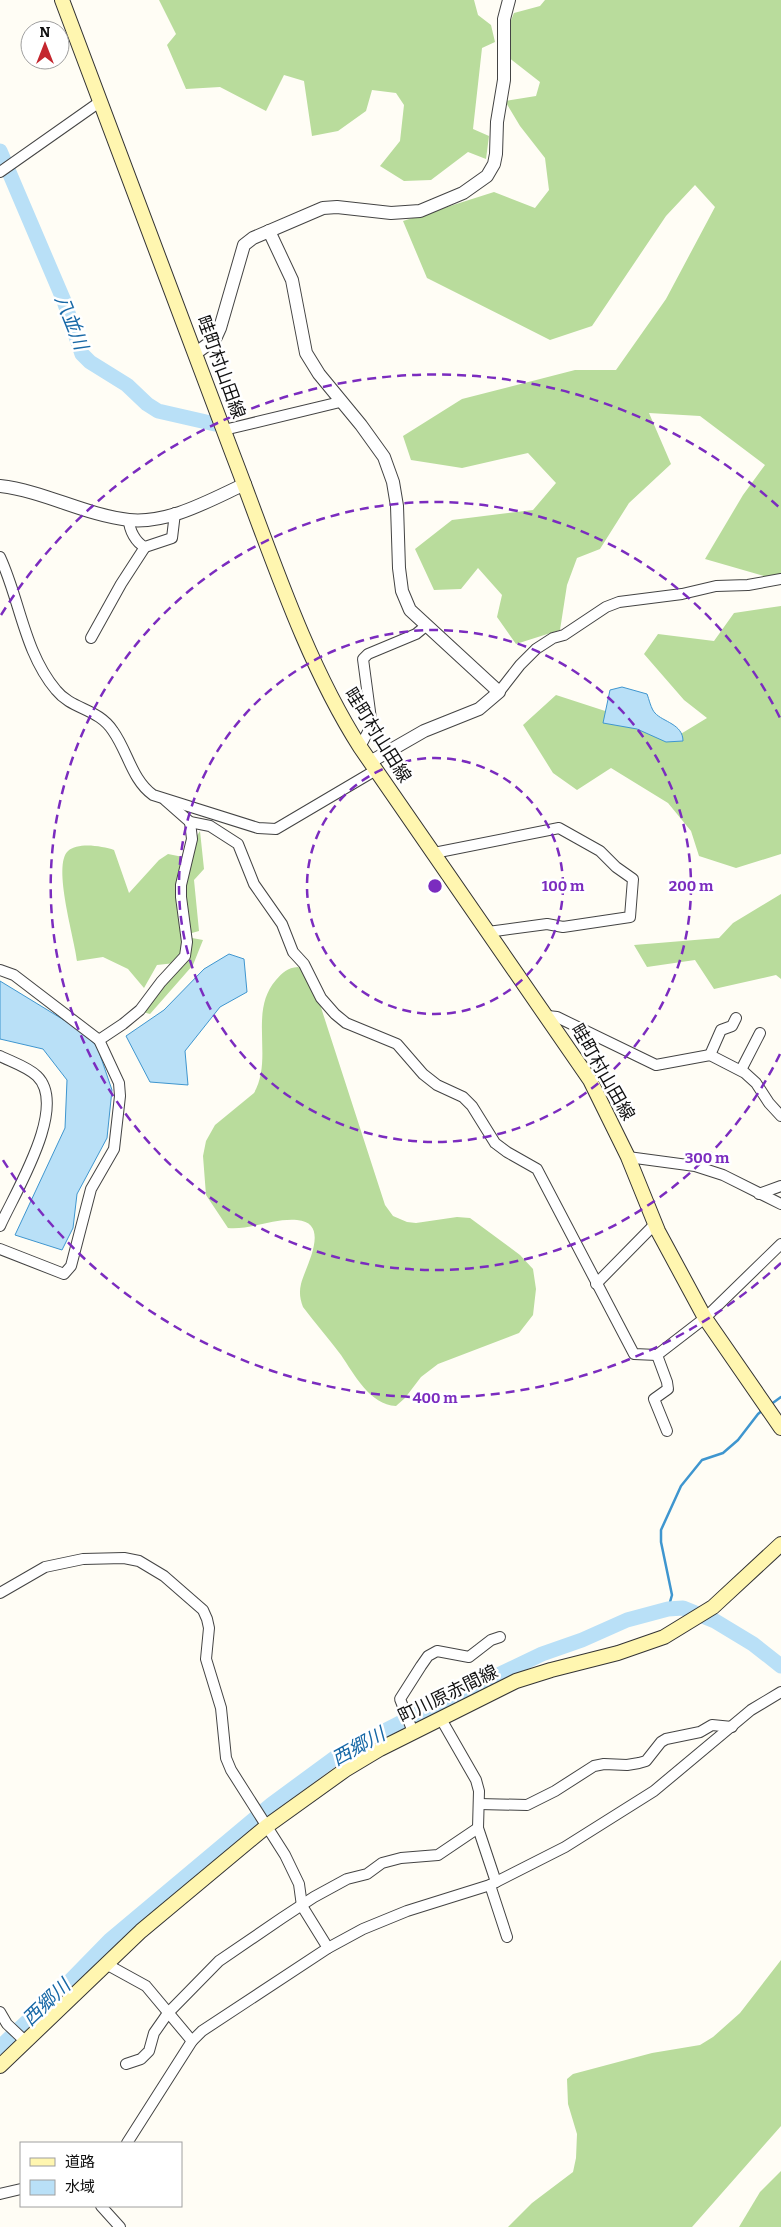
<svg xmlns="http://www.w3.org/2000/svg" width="781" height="2227" font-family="Bitter,'Noto Sans JP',serif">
  <rect width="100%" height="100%" fill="#fffdf5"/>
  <g fill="#b9dc9c">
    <path d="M159,0H474L478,15L491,25L495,42L482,48L473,129L489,136L486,159L468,152L431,180L404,181L380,166L400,141L404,105L396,93L372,90L366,111L338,131L312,136L304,81L284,75L266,111L220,87L186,89L167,45L176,34Z"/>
    <path d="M545,0H781V581L705,559L743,495L765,465L700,416L649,413L671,464L629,503L600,549L577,558L567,585L560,630L516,644L497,617L502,595L478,568L461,589L434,590L415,549L452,520L533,510L556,483L528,453L462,468L411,460L403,436L462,399L575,370H616L666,299L715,207L695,185L666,216L592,326L550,340L427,278L403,221L494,192L535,208L549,190L545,158L520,126L505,101L536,96L540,82L508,57L507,30L514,13L540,6Z"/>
    <path d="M781,606V854L736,868L699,856L691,831L668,803L611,768L577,790L553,773L523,725L556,695L679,735L707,718L684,700L644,654L658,634L714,641L734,613Z"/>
    <path d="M200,831L204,869L194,880L199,931L181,936L203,940L193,965L150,1014L139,1011L175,963L157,965L144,988L128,969L103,957L77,961C75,940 52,865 68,851C78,842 102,846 114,850L129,893L159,860L168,854L183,857Z"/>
    <path d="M781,894V979L776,975L714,989L695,960L647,967L634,945L719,938L733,923Z"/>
    <path d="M298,967L307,971L315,989L385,1205L393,1216L407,1222L416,1223L457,1217L470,1218L520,1255L533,1269L536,1289L533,1315L519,1333L438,1364L421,1377L405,1398L396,1406C370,1405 354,1374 341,1355C329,1339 315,1323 303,1307C300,1299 299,1292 301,1284C305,1267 332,1223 297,1220C274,1218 251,1230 228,1228L206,1195L203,1156L206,1141L215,1125L254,1093C274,1058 248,1012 276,980C283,972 287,968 298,967Z"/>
    <path d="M781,1960V2126L692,2227H508L532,2203L573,2172L576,2158L577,2134L568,2104L567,2079L573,2074L652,2053L700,2045L713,2037L740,2013Z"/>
    <path d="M781,2171V2227H739L760,2192Z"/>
  </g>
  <g fill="#b9e0f7" stroke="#3f96cf">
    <path d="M622,687L647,694C649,699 651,709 655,713C663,722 683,724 683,741L666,742L637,729L603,723L610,690Z"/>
    <path d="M229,954L244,959L247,992L220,1007L185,1051L188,1085L150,1082L126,1036L164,1010L204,969Z"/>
    <path d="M0,981L77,1028L97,1046L112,1090L107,1138L77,1194L73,1228L62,1250L15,1235L65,1128L67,1080L43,1049L0,1039Z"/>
  </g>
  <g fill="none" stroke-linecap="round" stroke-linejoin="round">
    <g stroke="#3f96cf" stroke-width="2.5">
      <path d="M770,1405L781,1397"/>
      <path d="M668,1609L672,1595L661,1542V1530L681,1486L702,1460L723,1453L738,1440L758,1414L764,1409"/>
    </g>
    <g stroke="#b9e0f7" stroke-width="15">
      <path d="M0,151L64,301L82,354L90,362L127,385L147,404L158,411L215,424"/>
      <path d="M0,2047L67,1984L110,1940L272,1804L340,1754L435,1705L542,1654L582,1640L627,1620L668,1609L683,1608L715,1621L753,1644L781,1666"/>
    </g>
    <defs>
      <g id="minor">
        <path d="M0,172L101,101"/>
        <path d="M224,430L340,402"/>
        <path d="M129,520C129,530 136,543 145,547L172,538L175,513"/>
        <path d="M0,557C20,600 24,652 56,690C72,710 98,708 113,731C128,752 132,780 153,795L258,828L276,829L376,770"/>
        <path d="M91,638L121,584L145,547"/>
        <path d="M499,692L520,665L536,649L553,638L564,635L606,607L619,602L682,594L716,586L748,585L781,579"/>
        <path d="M360,747L369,730L371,719L363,659L368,654L416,634L427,625"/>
        <path d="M165,800L190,822L210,826L238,844L254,884L282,924L293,952L304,964L321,998L335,1014L346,1023L397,1044L423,1074L437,1085L463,1097L472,1106L495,1143L507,1152L537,1169L634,1354L657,1355L705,1318L781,1244"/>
        <path d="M434,853L559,828L600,851L616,867L633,879L630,917L563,927L547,924L488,932"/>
        <path d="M0,970L14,975L99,1040L119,1083L120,1096L114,1149L91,1189L71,1266L64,1274L0,1249"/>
        <path d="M548,1016L557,1017L656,1065L710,1055L745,1073L756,1083L769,1103L781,1116"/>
        <path d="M99,1040L123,1024L140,1010L161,982L185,956L187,942L181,897V885L192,839L190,822"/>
        <path d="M710,1055L721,1030L732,1026L736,1018"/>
        <path d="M0,1056C12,1062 28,1067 37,1076C69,1107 14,1194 0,1226"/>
        <path d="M741,1070L760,1033"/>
        <path d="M628,1157L695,1166L723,1175L781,1204"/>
        <path d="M759,1194L781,1186"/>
        <path d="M596,1284L655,1224"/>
        <path d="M657,1355L667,1382L668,1389L654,1399L667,1431"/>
        <path d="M0,1593L45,1567L83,1559L124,1558L139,1561L164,1576L203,1610L207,1619L209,1628L206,1659L221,1708L226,1758L231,1770L285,1855L299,1884L302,1906L328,1948"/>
        <path d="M441,1719L476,1780L479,1791L478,1828L496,1882"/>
        <path d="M413,1732L400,1699L421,1666L428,1656L437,1651L469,1657L491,1640L500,1637"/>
        <path d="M479,1804L527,1805L555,1791L594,1766L604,1764L627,1765L639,1763L646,1761L661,1742L666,1739L700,1732L712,1725L732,1727"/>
        <path d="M490,1885L507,1937"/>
        <path d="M106,1964L146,1986L192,2041"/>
        <path d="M0,2012L7,2024L25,2041"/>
        <path d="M126,2064L141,2059L149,2051L154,2033L168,2013L219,1961L282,1918L314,1897L347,1879L367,1874L382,1863L401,1858L438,1855L478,1828"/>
        <path d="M127,2143L192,2041L202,2031L328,1948L363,1929L407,1911L490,1885L565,1847L654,1791L751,1710L781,1692"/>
        <path d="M0,2194L21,2189"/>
        <path d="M101,2206L120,2227"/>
      </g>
      <g id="tertiary">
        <path d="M269,231L292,280L306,353L319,374L361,425L384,457L393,482L397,506L399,568L402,591L410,610L499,692L479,709L424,731L370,762"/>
        <path d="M196,353L215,339L220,328L244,245L253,238L323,208L337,207L391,213L420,211L463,193L487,176L494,164L496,154L497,122L504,80V19L509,0"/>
        <path d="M0,486C44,491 85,515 129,520C169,524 210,500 245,484"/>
      </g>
      <g id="secondary">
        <path d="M62,0C120,151 176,303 233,455C270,551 305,661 360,747L590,1080L628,1157L658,1231L705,1318L781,1428"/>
        <path d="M0,2066L141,1931L267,1826L345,1770L380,1749L516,1681L551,1670L618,1653L664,1637L713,1607L781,1544"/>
      </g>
    </defs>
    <use href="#minor" stroke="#444" stroke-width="12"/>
    <use href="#tertiary" stroke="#444" stroke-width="14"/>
    <use href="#secondary" stroke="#333" stroke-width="16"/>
    <use href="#minor" stroke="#fff" stroke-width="10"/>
    <use href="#tertiary" stroke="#fff" stroke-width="12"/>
    <use href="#secondary" stroke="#fff6b0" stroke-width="14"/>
  </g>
  <g fill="none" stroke="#7b2cbf" stroke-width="2.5" stroke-dasharray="9 6">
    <circle cx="435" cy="886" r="128"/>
    <circle cx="435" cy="886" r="256"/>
    <path d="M780 1054A384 384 0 1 1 780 718"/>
    <path d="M781 1263A512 512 0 0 1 1 1157M1 615A512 512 0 0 1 781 509"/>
  </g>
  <g text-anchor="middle" stroke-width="5" stroke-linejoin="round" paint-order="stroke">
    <g font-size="18" fill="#111" stroke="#fff">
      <text transform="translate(221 367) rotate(70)" y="6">畦町村山田線</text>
      <text transform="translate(378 735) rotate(58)" y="6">畦町村山田線</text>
      <text transform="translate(603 1072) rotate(60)" y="6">畦町村山田線</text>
      <text transform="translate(448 1694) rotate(-26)" y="6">町川原赤間線</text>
    </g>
    <g font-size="19" font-style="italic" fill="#1768a6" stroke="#fff">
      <text transform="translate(72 322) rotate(68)" y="7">八並川</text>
      <text transform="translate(358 1746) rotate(-29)" y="7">西郷川</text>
      <text transform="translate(46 2002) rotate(-44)" y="7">西郷川</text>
    </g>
  </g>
  <circle cx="435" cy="886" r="8" fill="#7b2cbf" stroke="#fff" stroke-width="2.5"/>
  <g font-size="15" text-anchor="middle" font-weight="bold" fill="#7b2cbf" stroke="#fff" stroke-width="5" stroke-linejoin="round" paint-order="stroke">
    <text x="563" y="891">100 m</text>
    <text x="691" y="891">200 m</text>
    <text x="707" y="1163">300 m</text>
    <text x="435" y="1403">400 m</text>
  </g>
  <rect x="20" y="2142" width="162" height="65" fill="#ffffff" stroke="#a0a0a0"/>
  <rect x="30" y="2158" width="25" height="8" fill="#fff6b0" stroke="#a0a0a0"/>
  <text x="65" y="2167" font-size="15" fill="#111111">道路</text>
  <rect x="30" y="2180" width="25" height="15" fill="#b9e0f7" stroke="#a0a0a0"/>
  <text x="65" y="2192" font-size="15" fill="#111111">水域</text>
  <g transform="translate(45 45)"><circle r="24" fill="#ffffff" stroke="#a0a0a0"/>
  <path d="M0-4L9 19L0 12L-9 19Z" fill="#c4262e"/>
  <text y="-8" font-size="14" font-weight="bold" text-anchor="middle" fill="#111111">N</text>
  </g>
</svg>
